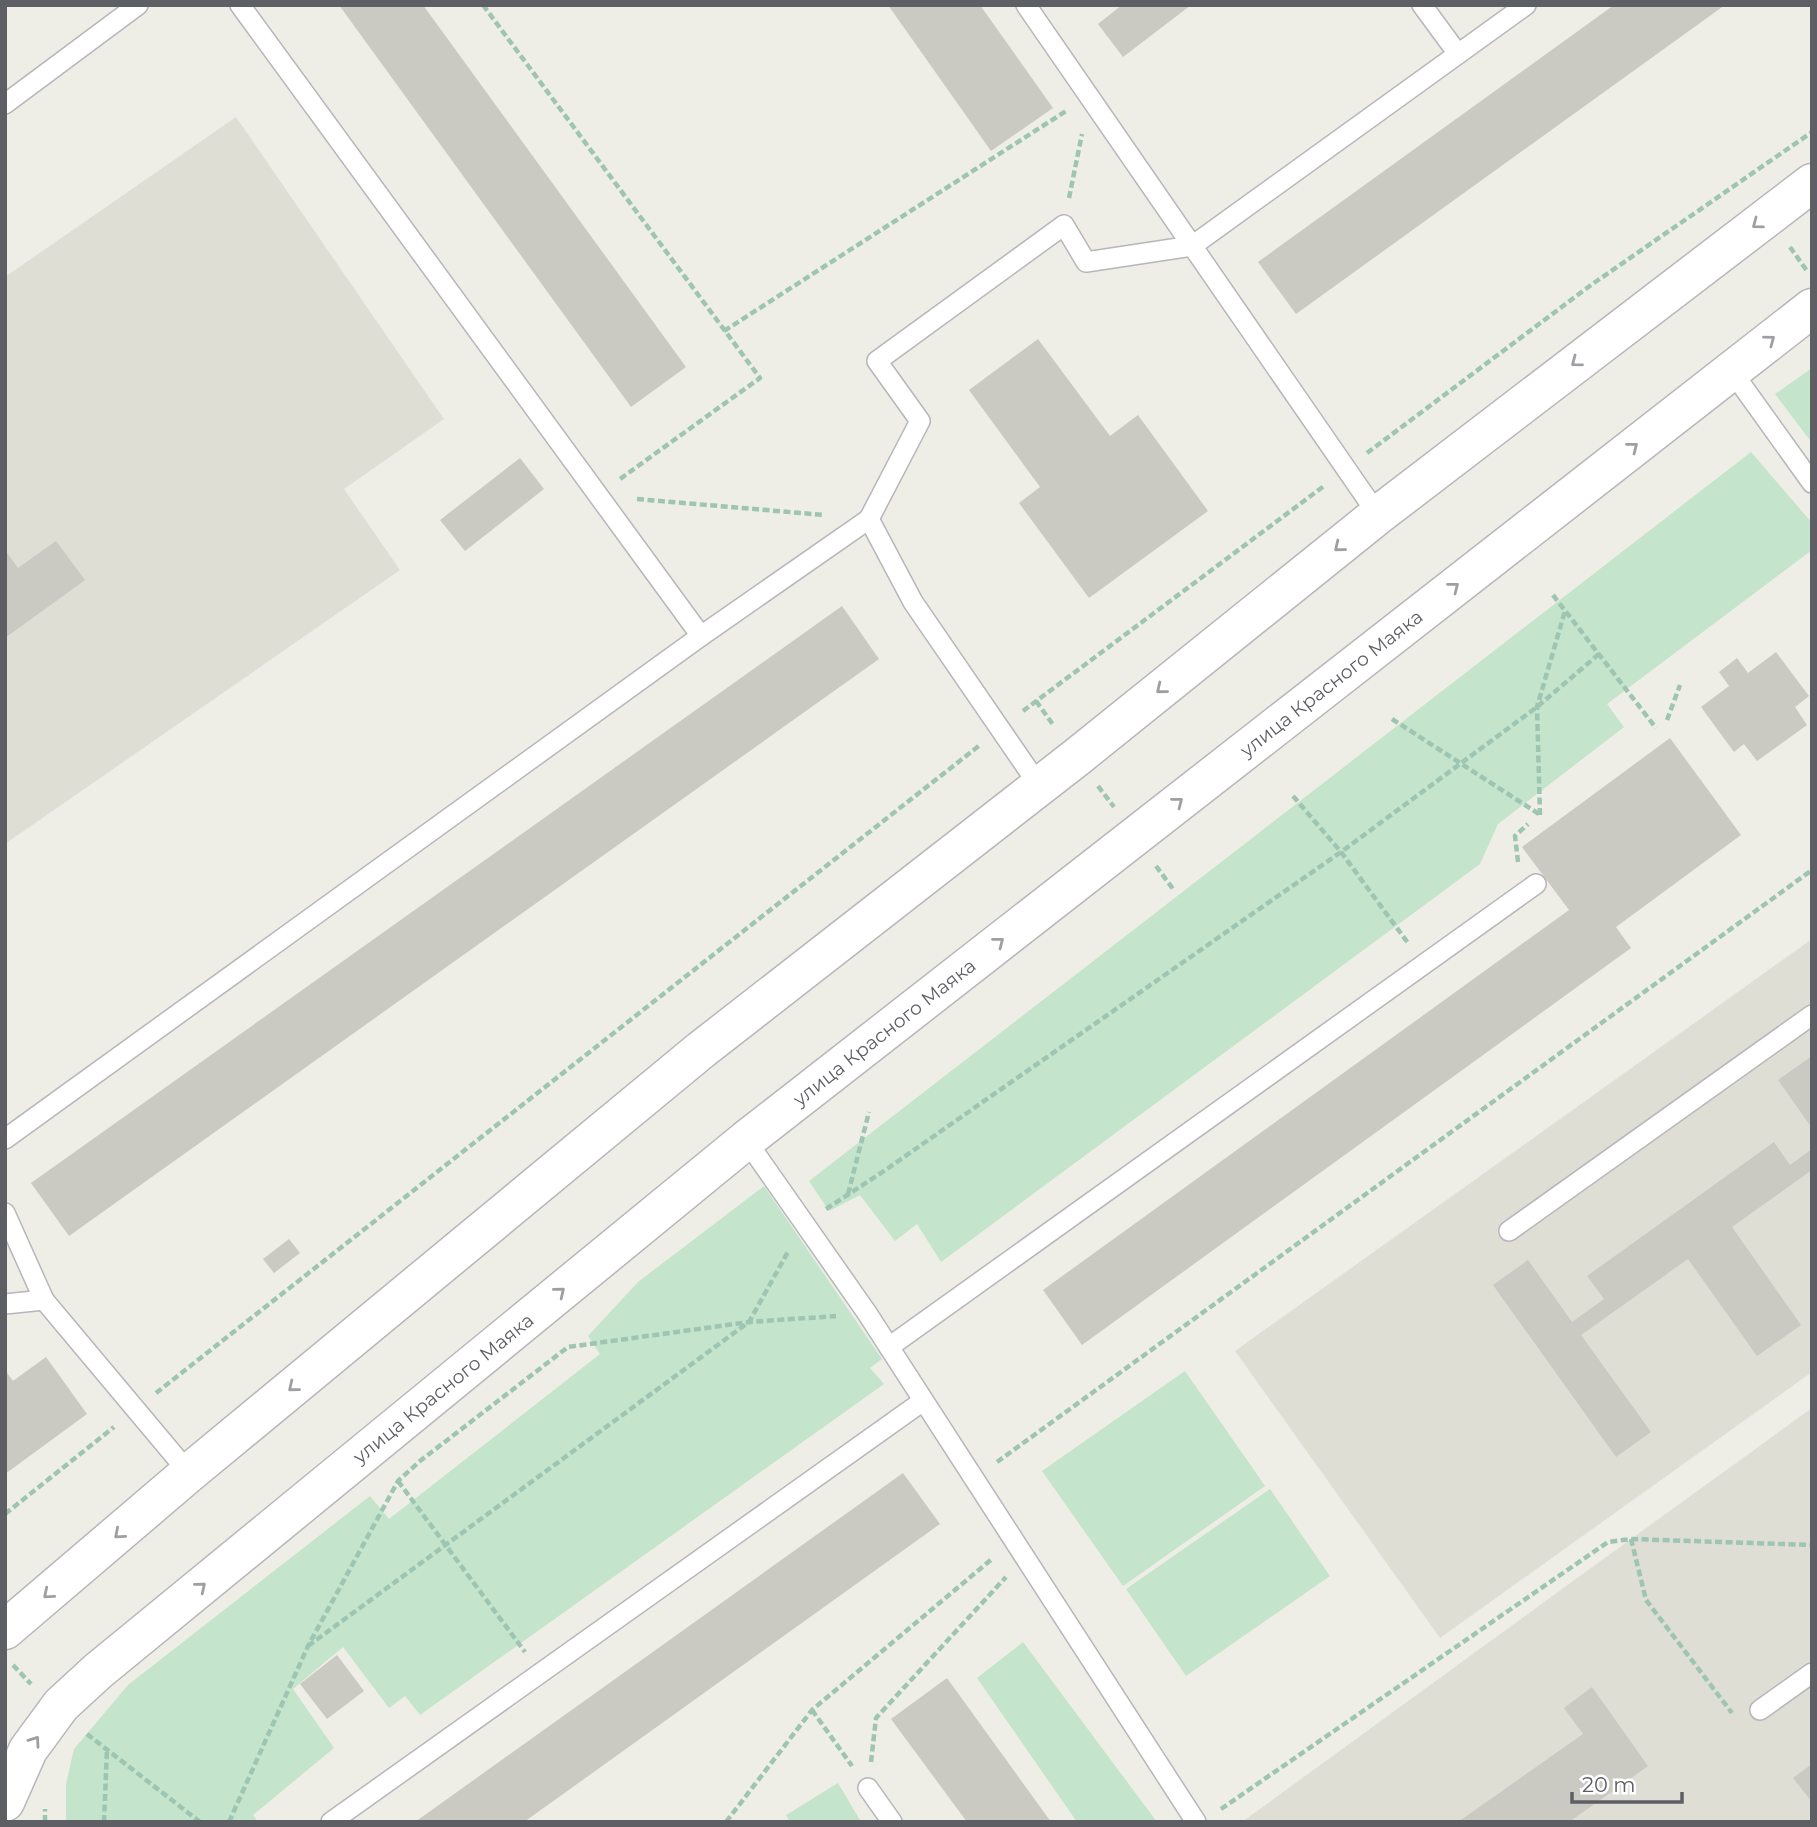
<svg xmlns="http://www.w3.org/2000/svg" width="1817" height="1827" font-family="Montserrat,sans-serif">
  <rect width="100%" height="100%" fill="#eeeee6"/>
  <g fill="#deded4">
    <path d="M236,117L444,419L344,489L400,570L5,844V277Z"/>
    <path d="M1812,939V1372L1440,1638L1235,1351Z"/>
    <path d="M1812,1408V1822H1242L1584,1573Z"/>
  </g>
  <g fill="#c4e4cc">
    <path d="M1812,368V443L1775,394Z"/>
    <path d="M1751,452L1812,523V550L1607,704L1624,727L1498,824L1480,864L941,1262L917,1224L895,1241L860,1195L829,1211L809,1181Z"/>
    <path d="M764,1186L882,1359L870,1368L884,1384L420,1715L405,1696L389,1708L343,1647L293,1689L334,1748L253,1815L258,1822H66V1784L74,1749L128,1685L370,1496L389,1519L600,1354L588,1336L638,1282Z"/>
    <path d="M1185,1371L1265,1486L1123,1586L1042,1471Z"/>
    <path d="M1270,1489L1330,1576L1186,1676L1126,1589Z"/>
    <path d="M1023,1642L1157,1822H1077L977,1678Z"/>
    <path d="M838,1783L861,1822H790L786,1815Z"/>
  </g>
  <g fill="#cac9c2">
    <path d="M339,5H423L686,367L631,407Z"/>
    <path d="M888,5H980L1053,108L991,151Z"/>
    <path d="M1122,5H1191L1123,57L1098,24Z"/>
    <path d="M1614,5H1725L1296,314L1258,262Z"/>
    <path d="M1038,339L1110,436L1138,415L1208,511L1089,598L1019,503L1040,487L969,390Z"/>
    <path d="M520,458L544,489L465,551L440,520Z"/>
    <path d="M56,541L85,580L5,638V550L18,568Z"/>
    <path d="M842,606L879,659L69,1236L31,1183Z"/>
    <path d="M1776,652L1809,696L1795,707L1807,725L1757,761L1744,744L1734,752L1701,707L1729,686L1719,672L1737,658L1748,673Z"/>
    <path d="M1670,738L1741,835L1616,927L1631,948L1082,1345L1043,1290L1569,910L1522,847Z"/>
    <path d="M1812,1056V1128L1778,1080Z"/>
    <path d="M1774,1142L1790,1165L1812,1149V1170L1732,1227L1801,1325L1757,1356L1688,1259L1581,1335L1651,1432L1616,1457L1493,1285L1528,1260L1572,1322L1604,1299L1587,1276Z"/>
    <path d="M289,1239L300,1253L274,1273L263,1259Z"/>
    <path d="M46,1357L87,1414L5,1474V1370L13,1381Z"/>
    <path d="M903,1473L940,1524L524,1822H415Z"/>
    <path d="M337,1655L364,1691L327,1719L300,1684Z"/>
    <path d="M947,1678L1051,1822H967L891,1719Z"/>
    <path d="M1592,1687L1648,1766L1569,1822H1458L1583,1734L1564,1708Z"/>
    <path d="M1812,1764V1802L1793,1778Z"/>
  </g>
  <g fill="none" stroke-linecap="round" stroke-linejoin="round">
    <defs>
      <g id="service">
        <path d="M240,5L701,636"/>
        <path d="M1026,5L1378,515"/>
        <path d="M1422,5L1458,54"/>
        <path d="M5,104L138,5"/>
        <path d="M1731,370L1812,483"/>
        <path d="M869,519L920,421L877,361L1064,225L1086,262L1192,246L1526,5"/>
        <path d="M5,1139L701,636L869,519L913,602L1040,787"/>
        <path d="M746,1140L867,1313L1196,1822"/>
        <path d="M5,1213L44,1300L189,1473"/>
        <path d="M1509,1231L1812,1015"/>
        <path d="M5,1304L44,1300"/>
        <path d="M889,1347L1536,884"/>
        <path d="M1760,1710L1812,1673"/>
        <path d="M868,1788L892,1822"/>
        <path d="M331,1822L923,1401"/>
      </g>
      <g id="tertiary">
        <path d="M5,1630L189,1473L701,1050L1077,757L1378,515L1812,183"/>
        <path d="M5,1802L28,1750L61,1705L98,1671L746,1140L1812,308"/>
      </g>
    </defs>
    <use href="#service" stroke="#b6b6bb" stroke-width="22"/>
    <use href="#tertiary" stroke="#b6b6bb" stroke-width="41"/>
    <g stroke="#9ec4b2" stroke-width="4.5" stroke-dasharray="7 3.5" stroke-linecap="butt">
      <path d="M483,5L760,378L620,479"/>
      <path d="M1069,198L1082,134"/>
      <path d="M1790,247L1807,271"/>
      <path d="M724,331L1066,111"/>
      <path d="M1367,453L1591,285L1812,132"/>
      <path d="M637,499L824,515"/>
      <path d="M1553,595L1656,728"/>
      <path d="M1036,701L1054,726"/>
      <path d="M1023,711L1324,486"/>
      <path d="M1392,719L1539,814"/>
      <path d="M1667,720L1680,685"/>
      <path d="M1098,786L1114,807"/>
      <path d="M1293,796L1341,852L1408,943"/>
      <path d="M1540,815L1537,707L1565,611"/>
      <path d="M1518,862L1515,836L1528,824"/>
      <path d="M1156,866L1173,889"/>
      <path d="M848,1194L869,1112"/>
      <path d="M826,1209L881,1173L1341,852L1537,707L1599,654"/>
      <path d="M156,1393L980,745"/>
      <path d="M997,1462L1812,870"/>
      <path d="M398,1481L525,1652"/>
      <path d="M5,1514L114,1427"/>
      <path d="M1631,1539L1646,1600L1732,1713"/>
      <path d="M308,1646L749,1322L789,1250"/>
      <path d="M13,1665L31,1684"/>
      <path d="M812,1710L852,1766"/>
      <path d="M87,1734L200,1822"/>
      <path d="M871,1762L876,1718L1006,1577"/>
      <path d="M1221,1809L1608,1542L1631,1539L1812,1545"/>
      <path d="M45,1822V1809"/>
      <path d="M104,1822L107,1749"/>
      <path d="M229,1822L308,1646L398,1481L420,1461L568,1347L749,1322L836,1316"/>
      <path d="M726,1822L812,1710L993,1558"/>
    </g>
    <use href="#service" stroke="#fff" stroke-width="19"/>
    <use href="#tertiary" stroke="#fff" stroke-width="38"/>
  </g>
  <defs><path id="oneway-chevron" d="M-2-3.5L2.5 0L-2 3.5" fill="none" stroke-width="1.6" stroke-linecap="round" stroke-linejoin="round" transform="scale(1.75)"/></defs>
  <g stroke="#9e9fa3">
    <use href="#oneway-chevron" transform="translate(1757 224) rotate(143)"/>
    <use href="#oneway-chevron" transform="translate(1770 340) rotate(-37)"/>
    <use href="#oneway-chevron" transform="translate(1576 362) rotate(143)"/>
    <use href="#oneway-chevron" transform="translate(1633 447) rotate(-38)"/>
    <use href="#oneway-chevron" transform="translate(1339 547) rotate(141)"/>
    <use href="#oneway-chevron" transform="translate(1454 587) rotate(-38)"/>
    <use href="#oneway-chevron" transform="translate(1161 689) rotate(141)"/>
    <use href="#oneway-chevron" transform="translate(1178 802) rotate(-38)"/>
    <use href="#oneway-chevron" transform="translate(999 942) rotate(-38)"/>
    <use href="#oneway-chevron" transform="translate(560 1292) rotate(-39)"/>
    <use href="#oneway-chevron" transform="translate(293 1387) rotate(141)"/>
    <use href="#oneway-chevron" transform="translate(119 1534) rotate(139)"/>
    <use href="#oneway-chevron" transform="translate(201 1587) rotate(-39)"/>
    <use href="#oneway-chevron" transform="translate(48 1594) rotate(140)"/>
    <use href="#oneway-chevron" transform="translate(35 1741) rotate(-55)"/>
  </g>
  <g text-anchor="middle" stroke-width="5" stroke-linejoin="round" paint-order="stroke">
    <g font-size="19" fill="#5d5f65" stroke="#fff">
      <text transform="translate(1331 683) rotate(-38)" y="7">улица Красного Маяка</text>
      <text transform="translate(884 1032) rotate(-38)" y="7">улица Красного Маяка</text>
      <text transform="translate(443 1388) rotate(-39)" y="7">улица Красного Маяка</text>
    </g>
  </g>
  <rect width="1817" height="1827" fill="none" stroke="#5d5f65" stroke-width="14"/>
  <path d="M1572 1792v10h110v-10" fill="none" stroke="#5d5f65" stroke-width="3.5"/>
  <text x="1582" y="1792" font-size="21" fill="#5d5f65" stroke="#ffffff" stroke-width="5" paint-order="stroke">20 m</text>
</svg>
